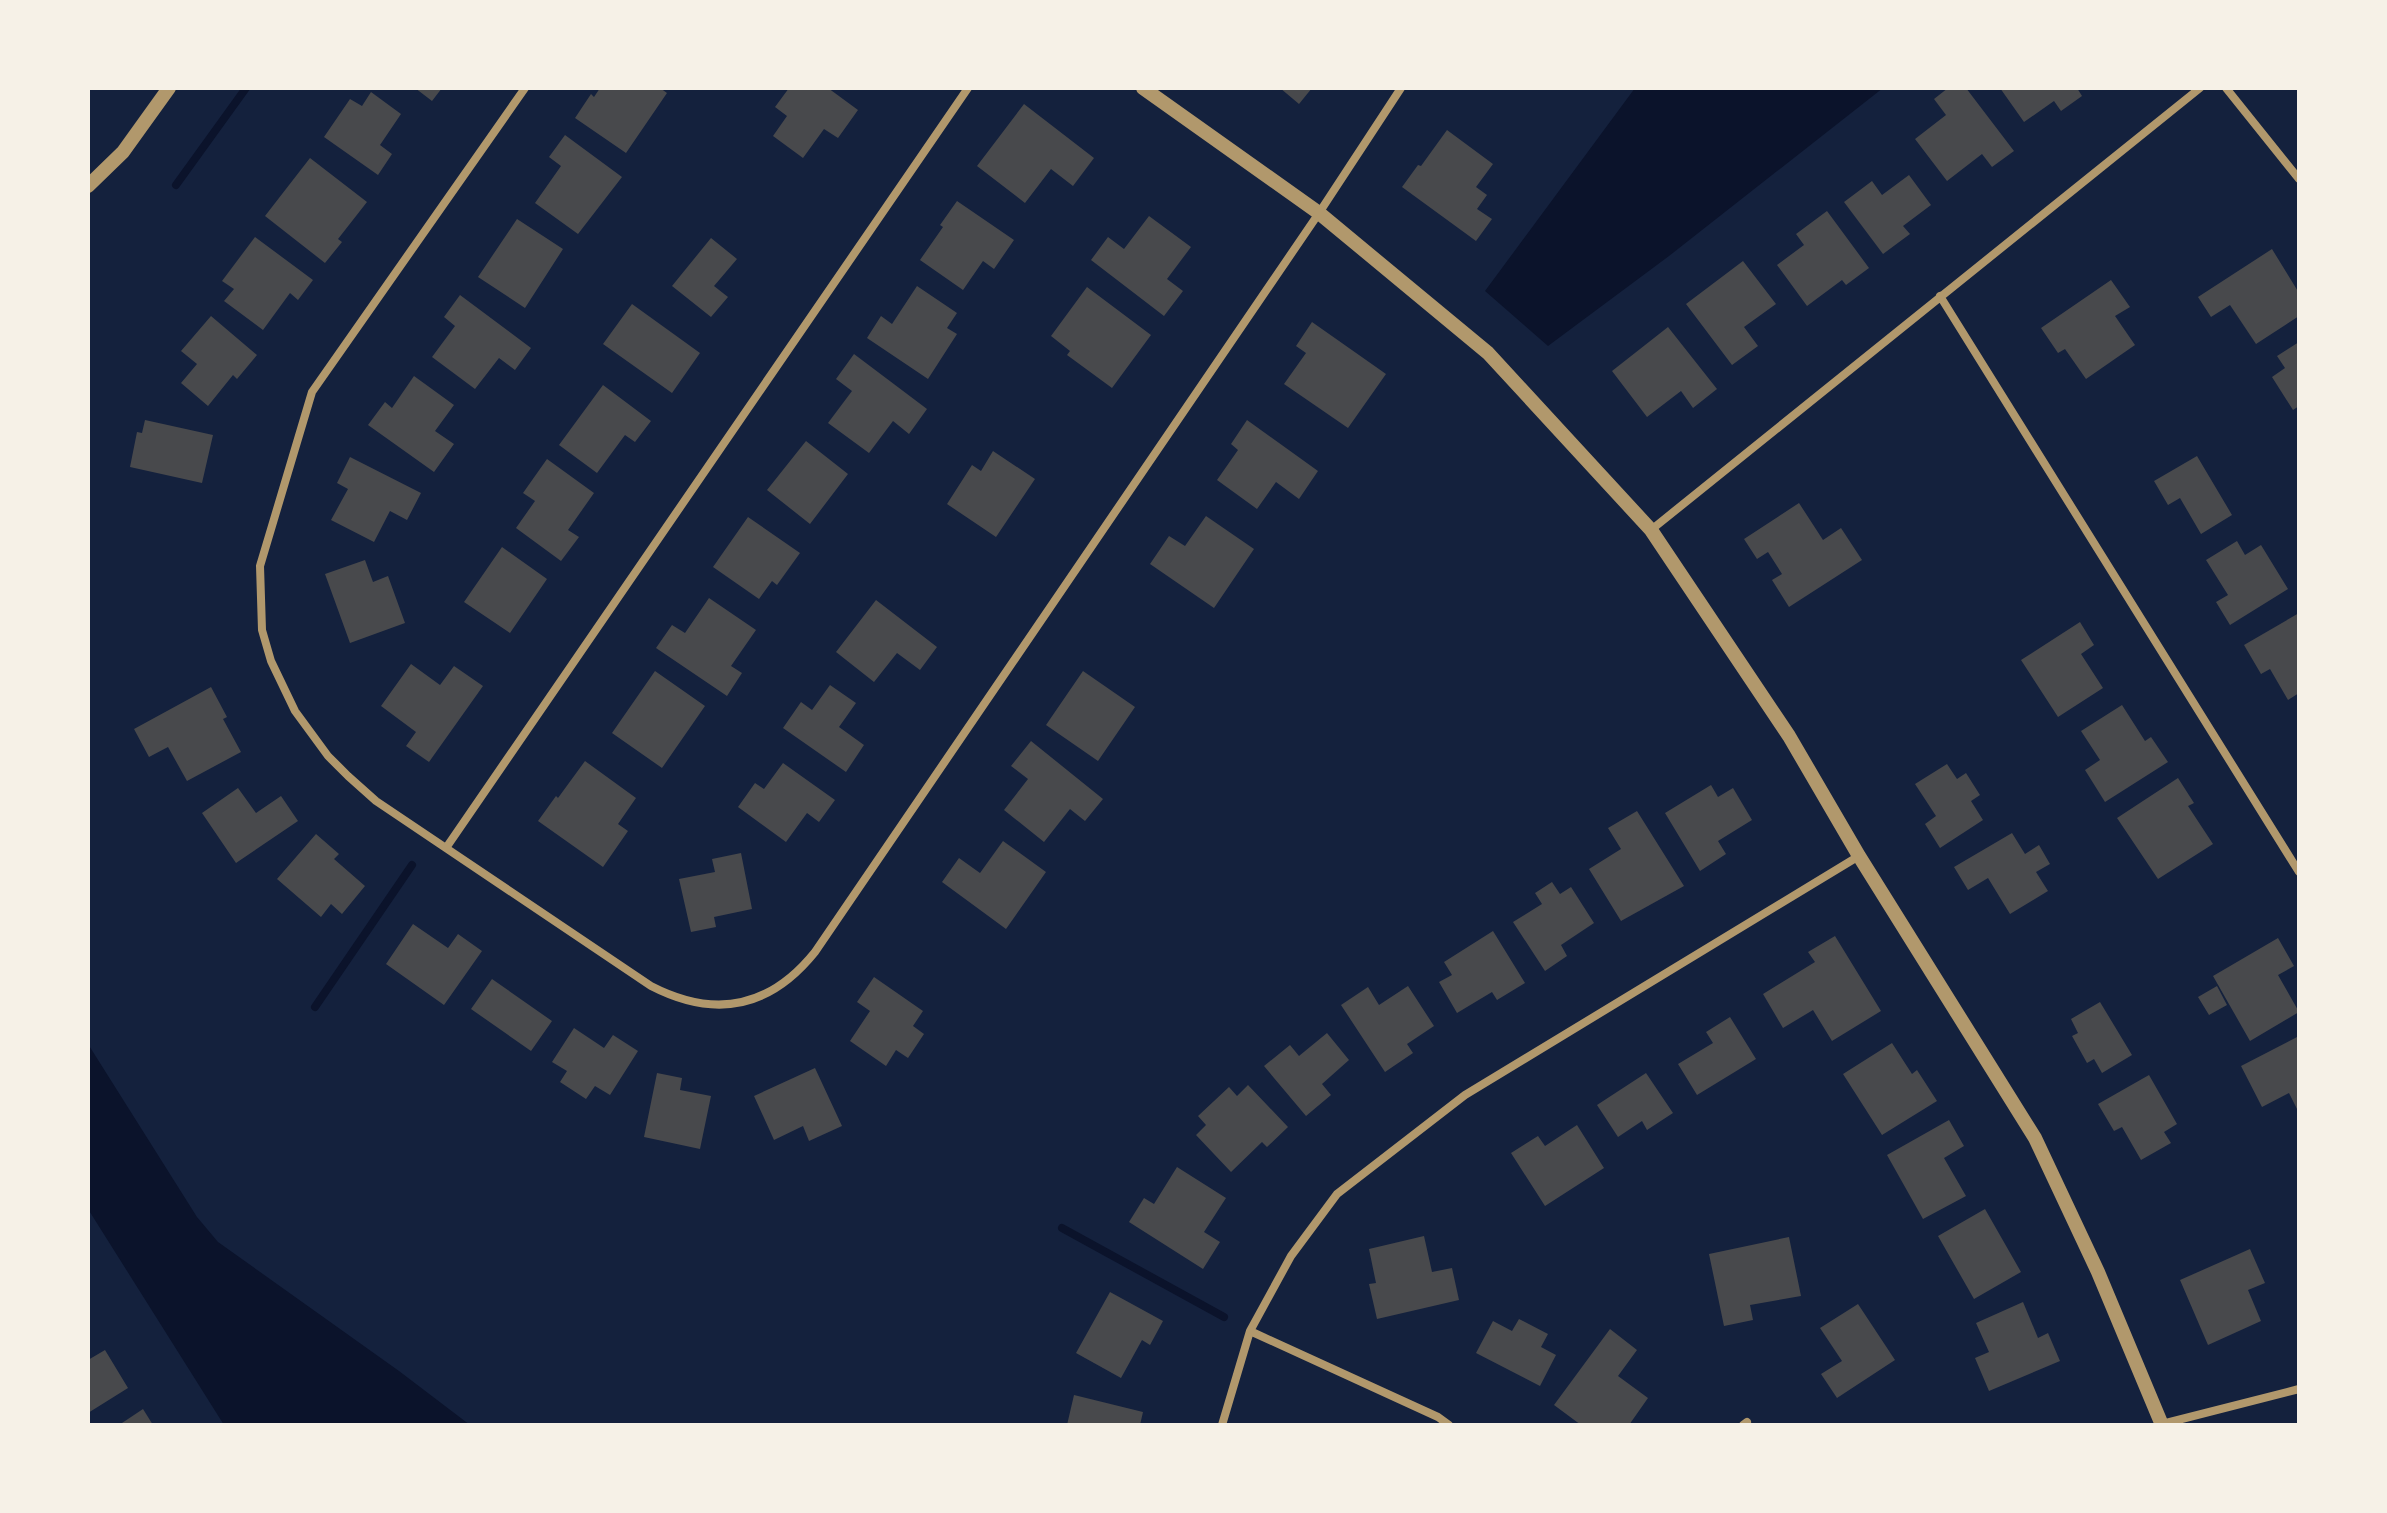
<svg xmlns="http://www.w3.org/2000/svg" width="2387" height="1513" font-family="'Roboto Condensed',sans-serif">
  <rect width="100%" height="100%" fill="#14213d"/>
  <!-- water -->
  <path fill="#0b132b" d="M1635,88H1883L1669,256L1548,346L1485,291Z
    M88,1044L197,1217L218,1242L399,1371L470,1425H224L88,1209Z"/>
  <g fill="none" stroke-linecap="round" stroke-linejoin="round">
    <!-- stream -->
    <path stroke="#0b132b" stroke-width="8" d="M176,185L246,88
      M315,1007L412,865
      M1062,1228L1224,1317"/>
  </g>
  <!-- building -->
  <path fill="#48494c" d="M415,88H442L432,101Z
    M600,88H660L667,93L626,153L575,118L591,94L594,97Z
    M789,88H828L858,110L838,138L824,129L803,158L773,136L787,116L775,107Z
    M1280,88H1312L1299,104Z
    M1948,88H1966L2014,151L1992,167L1982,154L1947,181L1915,139L1946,115L1934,99Z
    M2000,88H2077L2082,96L2061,111L2054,101L2024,122Z
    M371,92L401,114L380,145L392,154L378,175L324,137L350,99L362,106Z
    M1024,104L1094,158L1073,186L1051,169L1025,203L977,166Z
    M1447,130L1493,164L1476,187L1487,195L1477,209L1492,219L1476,241L1402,187L1418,165L1421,166Z
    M565,135L622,177L578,234L535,203L561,166L549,157Z
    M310,158L367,202L338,239L342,242L325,263L265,216Z
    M1909,175L1931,205L1903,226L1910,234L1883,254L1844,202L1872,181L1882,195Z
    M957,201L1014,240L994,269L983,261L963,290L920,260L943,227L940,225Z
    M1827,211L1869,268L1846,285L1842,280L1807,306L1777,265L1804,245L1796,234Z
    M1149,216L1191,247L1167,279L1183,291L1164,316L1091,260L1108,237L1124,249Z
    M517,219L563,249L525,308L478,277Z
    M255,237L313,280L298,300L290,293L263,330L224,301L234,289L222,281Z
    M711,238L737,259L714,286L728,297L711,317L672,286Z
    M2272,249L2299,293V316L2256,344L2230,305L2211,317L2198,297Z
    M1743,261L1776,304L1744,327L1758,346L1732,365L1686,304Z
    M2111,280L2130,307L2115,316L2135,345L2086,379L2065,349L2058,353L2041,328Z
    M917,286L957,313L947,328L957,334L928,379L867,338L881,316L892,324Z
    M1087,287L1151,335L1112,388L1067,355L1070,351L1051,336Z
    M460,295L531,348L515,370L499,358L475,389L432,357L455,326L444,317Z
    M632,304L700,353L672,393L603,344Z
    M211,316L257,355L237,379L233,375L208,406L181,383L197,364L181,351Z
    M1312,322L1386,374L1348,428L1284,384L1306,353L1296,346Z
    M1668,327L1717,389L1693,408L1681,391L1647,417L1612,371Z
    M2299,342V406L2293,410L2272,377L2285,368L2277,356Z
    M854,354L927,409L909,434L893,421L869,453L828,423L852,391L836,379Z
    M414,376L454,405L435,431L454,444L434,472L368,425L385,402L392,408Z
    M603,385L651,421L635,442L625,435L597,473L559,445Z
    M145,420L213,435L202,483L130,467L137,432L142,433Z
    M1247,420L1318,471L1299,499L1276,482L1257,509L1217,480L1238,450L1231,444Z
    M806,441L848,474L810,524L767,490Z
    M993,451L1035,479L996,537L947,504L972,465L981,471Z
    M2197,456L2232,515L2201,534L2180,498L2168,505L2154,481Z
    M350,457L421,493L407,520L390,511L374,542L331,520L348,489L337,483Z
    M547,459L594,493L568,530L579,537L561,561L516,528L535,501L523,493Z
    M1799,503L1823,540L1841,528L1862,560L1789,607L1772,580L1782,574L1768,552L1757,559L1744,539Z
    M1206,516L1254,549L1214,608L1150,564L1169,536L1185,546Z
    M748,517L800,553L777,585L772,581L759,599L713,567Z
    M2237,541L2245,555L2261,545L2288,589L2230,625L2216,602L2228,595L2206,560Z
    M502,547L547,579L510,633L464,602Z
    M365,560L373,582L388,576L405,623L350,643L325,574Z
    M709,598L756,630L731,666L742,673L727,696L656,648L672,625L685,633Z
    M876,600L937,647L920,670L897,653L874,682L836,652Z
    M2299,613V693L2288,700L2270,669L2261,674L2244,645Z
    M2080,622L2094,645L2081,654L2103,688L2058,717L2021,660Z
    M411,664L440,685L454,666L483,686L429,762L406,746L416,732L381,706Z
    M655,671L705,706L662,768L612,733Z
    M1083,671L1135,707L1098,761L1046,725Z
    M830,685L856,703L839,727L864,745L846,772L783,728L801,702L812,710Z
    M211,687L227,717L223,719L241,752L187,781L168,747L149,757L134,729Z
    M2122,705L2145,741L2151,737L2168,762L2105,802L2085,770L2100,760L2081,731Z
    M1031,741L1103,799L1085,821L1070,809L1044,842L1004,810L1028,779L1011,766Z
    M585,761L636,798L618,824L628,831L603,867L538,821L556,796L558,798Z
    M783,763L835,800L819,822L807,813L786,842L738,807L755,783L764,789Z
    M1947,764L1957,779L1966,773L1980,795L1971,801L1983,820L1940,848L1925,824L1936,816L1915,784Z
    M2178,778L2194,803L2188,806L2213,844L2158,879L2117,818Z
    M1711,785L1718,797L1733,788L1752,820L1718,841L1726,854L1700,871L1665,813Z
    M238,788L256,813L281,796L298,821L236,863L202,813Z
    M1637,811L1684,886L1621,921L1589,869L1621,849L1608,828Z
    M2012,833L2025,854L2039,845L2050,864L2036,872L2048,891L2010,914L1988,878L1968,890L1954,867Z
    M316,834L339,854L334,859L365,886L342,914L331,904L321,917L277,879Z
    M1003,841L1046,872L1006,929L942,882L959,858L980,873Z
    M741,853L752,909L714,917L716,927L691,932L679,879L715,872L712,859Z
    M1552,882L1560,894L1571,887L1594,923L1561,945L1567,956L1545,971L1513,922L1542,904L1535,893Z
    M413,924L448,948L458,934L482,951L444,1005L386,964Z
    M1493,931L1525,983L1497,1000L1492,992L1457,1013L1439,982L1452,975L1444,962Z
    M1835,936L1881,1011L1832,1041L1813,1010L1783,1028L1763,994L1815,962L1808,952Z
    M2278,938L2294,966L2278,975L2299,1012L2250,1041L2213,976Z
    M874,977L923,1011L913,1026L924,1034L908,1058L896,1050L886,1066L850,1041L870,1011L857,1002Z
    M492,979L552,1021L531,1051L471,1009Z
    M1408,986L1434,1026L1407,1044L1413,1053L1385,1072L1341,1005L1368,987L1379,1005Z
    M2217,986L2227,1005L2209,1015L2198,997Z
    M2100,1002L2132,1055L2102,1073L2094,1059L2087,1063L2072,1036L2078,1033L2071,1019Z
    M1730,1017L1756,1059L1697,1095L1678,1064L1713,1043L1706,1032Z
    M574,1028L604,1048L613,1035L638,1051L610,1095L595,1086L586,1099L560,1082L567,1071L552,1062Z
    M1327,1033L1349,1060L1322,1084L1331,1095L1306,1116L1264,1066L1290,1045L1299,1056Z
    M2299,1036V1113L2289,1093L2262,1107L2241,1066Z
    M1892,1043L1912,1074L1917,1070L1937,1101L1882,1135L1843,1074Z
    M815,1068L842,1126L809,1141L803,1126L774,1140L754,1096Z
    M657,1073L682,1078L680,1090L711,1096L700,1149L644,1137Z
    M1646,1073L1673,1113L1647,1130L1642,1121L1618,1137L1597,1105Z
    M2149,1075L2177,1124L2164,1132L2171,1143L2141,1160L2122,1127L2114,1131L2098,1104Z
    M1248,1085L1288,1127L1267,1147L1262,1142L1231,1172L1196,1135L1206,1125L1198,1116L1229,1087L1237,1096Z
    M1949,1120L1964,1146L1944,1158L1966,1196L1923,1219L1887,1155Z
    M1577,1125L1604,1168L1545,1206L1511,1153L1538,1136L1545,1146Z
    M1177,1167L1226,1198L1204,1232L1220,1242L1203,1269L1129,1222L1144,1198L1154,1204Z
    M1985,1209L2021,1272L1974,1299L1938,1236Z
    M1424,1236L1432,1272L1452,1268L1459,1300L1377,1319L1369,1284L1376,1283L1369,1249Z
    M1789,1237L1801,1296L1750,1305L1753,1320L1724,1326L1709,1254Z
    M2250,1249L2265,1283L2248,1290L2261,1321L2208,1345L2180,1280Z
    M1110,1292L1163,1321L1150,1345L1142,1340L1121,1378L1076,1353Z
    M2023,1302L2038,1338L2048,1333L2060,1361L1989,1391L1975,1358L1989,1352L1976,1323Z
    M1858,1304L1895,1360L1837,1398L1821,1374L1842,1361L1820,1328Z
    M1519,1319L1548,1334L1541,1347L1556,1355L1540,1386L1476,1353L1493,1321L1512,1331Z
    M1610,1329L1637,1350L1618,1376L1648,1398L1629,1425H1581L1554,1405Z
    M105,1350L128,1388L88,1413V1360Z
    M1074,1395L1143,1412L1140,1425H1067Z
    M143,1409L153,1425H119Z"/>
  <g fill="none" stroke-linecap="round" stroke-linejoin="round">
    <!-- minor -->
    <path stroke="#b1986c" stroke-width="8" d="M525,88L312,392L260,566L262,630L271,661L295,711L328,756L348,776L376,801L651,986C715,1019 770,1008 815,952L1319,213L1401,88
      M2226,88L2299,179
      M1940,296L2299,872
      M1651,530L2200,88
      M446,848L968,88
      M1250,1331L1438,1417L1449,1425
      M2162,1424L2299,1389
      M1222,1425L1250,1331L1291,1256L1337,1194L1465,1095L1859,856
      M1743,1425L1747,1422"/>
    <!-- tertiary -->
    <path stroke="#b1986c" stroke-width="14" d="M1143,88L1319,213L1488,353L1651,530L1789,736L1859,856L2035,1138L2098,1272L2162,1425
      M88,186L123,152L169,88"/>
  </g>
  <!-- border -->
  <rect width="2387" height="1513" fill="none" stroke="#f6f1e7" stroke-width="180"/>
</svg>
